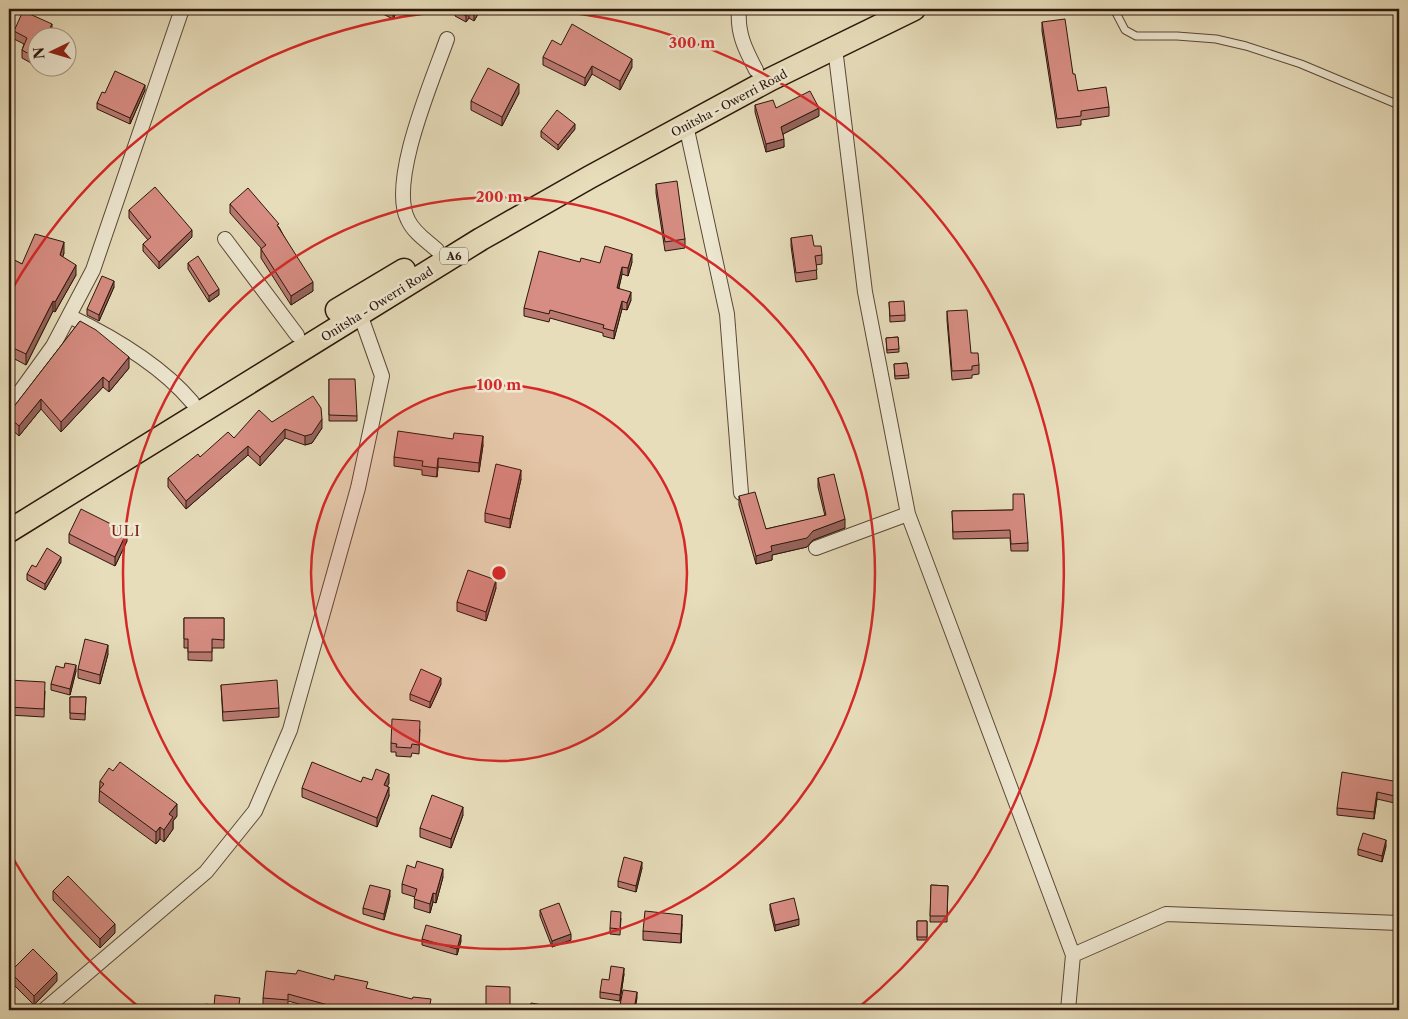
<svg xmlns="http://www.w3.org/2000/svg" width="1408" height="1019" font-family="'Libre Caslon Text',serif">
  <rect width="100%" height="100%" fill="#e7ddbb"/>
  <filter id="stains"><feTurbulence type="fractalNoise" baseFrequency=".004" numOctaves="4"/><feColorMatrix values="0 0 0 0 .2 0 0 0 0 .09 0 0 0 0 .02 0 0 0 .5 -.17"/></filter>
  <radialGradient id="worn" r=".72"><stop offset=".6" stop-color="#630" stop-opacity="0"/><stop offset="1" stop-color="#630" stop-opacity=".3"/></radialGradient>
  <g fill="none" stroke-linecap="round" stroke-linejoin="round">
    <!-- service casing -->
    <g stroke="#5b4837" stroke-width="9">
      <path id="service" d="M1114,9L1125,30L1136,36H1177L1216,39L1246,46L1301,64L1399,105"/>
    </g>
    <!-- minor casing -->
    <g stroke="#5b4837" stroke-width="16">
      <path id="minor" d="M739,9C737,33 745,49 756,70
        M835,48L865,292L908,514L1073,955L1068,1010
        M686,125L727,314L741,493
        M225,239L297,335
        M437,250C427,241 414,233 408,220C388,182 433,79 447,39
        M69,316C113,337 160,364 192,402
        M9,407L53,346L93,270L182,9
        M816,548L908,514
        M1073,955L1166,914L1399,923
        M44,1010L206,872L255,811L290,730L358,488L382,376L360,314"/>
    </g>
    <!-- trunk casing -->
    <g stroke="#2c170b" stroke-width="25">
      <path id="trunk" d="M337,310L404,270
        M9,531L481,239L590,177L771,79L914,9"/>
    </g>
    <!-- service -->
    <use href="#service" stroke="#efe9d3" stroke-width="7"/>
    <!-- minor -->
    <use href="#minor" stroke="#efe9d3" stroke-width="14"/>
    <!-- trunk -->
    <use href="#trunk" stroke="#e7ddbb" stroke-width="22"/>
  </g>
  <!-- wall -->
  <path fill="#b97971" stroke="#2c170b" d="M373,9H398L393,19Z
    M451,9H481L474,21L469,18L466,22L455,16V11Z
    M1042,22L1073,74L1078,91L1109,107V116L1081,120V125L1057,128L1042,31Z
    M14,31L52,32L49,38H38V51L31,63L22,58V50L24,44L14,39Z
    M561,45L632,67L620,90L592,74L585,86L543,65V57Z
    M145,90L130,124L97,109V103L105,93Z
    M519,93L502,126L471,110V101Z
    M755,105L776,108L819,116L783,134L784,147L766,152L755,112Z
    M575,129L558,150L541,137V131Z
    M656,184L685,239V248L665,251L656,193Z
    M230,204L279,227L313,291L291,305L261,258V248L230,213Z
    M129,210L192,237L159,269L143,251V244L148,240L129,218Z
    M791,238L814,246L822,255V264L816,265L817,279L796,282L791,246Z
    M64,253L62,257L76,275L55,312L53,311L26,365L11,357L9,362V258L22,264Z
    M632,262L628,276L622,274L619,288L631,300L627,310L622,309L614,339L603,336V333L550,318L549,322L524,316V308L600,263Z
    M188,263L219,295L209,302L188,269Z
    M114,287L99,321L87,315V309Z
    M889,302L905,315V321L890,322Z
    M947,311L971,353L979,365V374L972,375V378L952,380L947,320Z
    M80,321L129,368L109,392L103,387L61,432L41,409L19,436L9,427V413Z
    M898,337L899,352L887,353L886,338Z
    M907,363L909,378L895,379L894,364Z
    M329,379L357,416V421H329Z
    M272,422L322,428L312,443L305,445L285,438L260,466L248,455L186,509L168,487V478L200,457L234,438Z
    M483,445L479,472L438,467L437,477L422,475V470L394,466V457Z
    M818,478L845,528L813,540L807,547L772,555V560L756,564L739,505V496L766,529L825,516L818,487Z
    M521,479L510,528L485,522V513Z
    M1013,510L1028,543V551H1011L1010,538L953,539L952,511Z
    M69,534L127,541L115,566L69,543Z
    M61,562L45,590L27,580V574L36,567Z
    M496,588L486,621L457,611V602Z
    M184,618H224V648H212V661L188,660V648H184Z
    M108,654L100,684L78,678V669Z
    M76,671L70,695L51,690V684Z
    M9,680L45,691L44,717L9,715Z
    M441,684L430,708L410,700V694Z
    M221,685L279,708V717L223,721Z
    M70,697H86L85,720L70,719Z
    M420,729L419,754L412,753L411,757L396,756V752H391V743Z
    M372,780L389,783L387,786L389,796L377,827L302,797V788L361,782Z
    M100,781L177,816L173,821V829L164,842L160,839L156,844L99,802Z
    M1399,782V804L1377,799L1374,819L1337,815V808Z
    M463,815L451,848L420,837V828Z
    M1386,846L1382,862L1358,855V849Z
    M642,868L636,892L618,887V881Z
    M443,877L436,903L433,902L430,913L414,908L415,897L402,893V884Z
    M931,885L948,886L947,922H930Z
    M53,891L115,933L100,948L53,900Z
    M390,896L384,920L363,914V908Z
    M770,904L799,925L775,931L770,910Z
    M540,910L571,940L552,947L540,916Z
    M621,918L620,935L610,934V928Z
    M917,921H927V940H917Z
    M682,924L681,943L643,940V931Z
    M422,939L461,941L457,955L422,945Z
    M10,972L57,981L34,1005L10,981Z
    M624,974L620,1001L600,998V992L609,980Z
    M334,980L431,1006L430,1010H321L288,1001V1008L263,1005V998Z"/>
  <!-- shaded-wall -->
  <path fill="#96635c" stroke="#2c170b" d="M395,9H398L393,19V13Z
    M478,9H481L474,21V15Z
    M469,12V18L466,22V16Z
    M52,24V32L49,38H45Z
    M37,43V51L31,63V55Z
    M632,59V67L620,90V81Z
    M592,66V74L585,86V78Z
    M519,84V93L502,126V117Z
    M145,85V90L130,124V118Z
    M819,108V116L781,135V127Z
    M575,124V129L558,150V145Z
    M784,139V147L766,152V144Z
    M192,230V237L159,269V262Z
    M64,242V253L60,266V255Z
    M632,254V262L628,276V268Z
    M76,265V275L55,312V302Z
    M622,267V274L617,295V288Z
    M114,281V287L99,321V315Z
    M313,282V291L291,305V296Z
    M219,289V295L209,302V296Z
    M631,292V300L627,310V303Z
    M53,301V311L26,365V354Z
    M622,301V309L614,339V331Z
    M11,347V357L9,362V351Z
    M129,357V368L109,392V382Z
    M103,377V387L61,432V422Z
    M41,399V409L19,436V426Z
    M322,419V428L312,443L305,445V436Z
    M285,429V438L260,466V457Z
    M483,436V445L479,472V463Z
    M248,446V455L186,509V501Z
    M438,458V467L437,477V468Z
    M521,470V479L510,528V519Z
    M845,519V528L813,540L807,547L772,555V560L756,564V556L771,546Z
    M127,532V541L115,566V557Z
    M61,557V562L45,590V584Z
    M496,580V588L486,621V612Z
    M108,645V654L100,684V675Z
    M76,665V671L70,695V689Z
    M441,678V684L430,708V702Z
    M389,774V783L384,794V785Z
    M389,787V796L377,827V818Z
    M1377,792V799L1374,819V812Z
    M177,804V816L173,821V829L164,842V830L169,814Z
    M463,807V815L451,848V839Z
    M160,827V839L156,844V832Z
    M1386,840V846L1382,862V856Z
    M642,862V868L636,892V886Z
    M443,869V877L436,903V894Z
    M390,890V896L384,920V914Z
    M433,893V902L430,913V904Z
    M682,915V924L681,943V934Z
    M799,919V925L775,931V925Z
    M115,924V933L100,948V939Z
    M571,934V940L552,947V941Z
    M461,935V941L457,955V949Z
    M624,968V974L620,1001V995Z
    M57,973V981L34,1005V996Z
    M637,992V998L635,1010H634Z"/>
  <!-- building -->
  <path fill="#d78d83" stroke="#2c170b" d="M384,9H395L393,13Z
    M456,9H478L474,15L469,12L466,16L455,10Z
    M23,11L52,24L45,38H38V43L31,55L22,50L27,38L14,31Z
    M1065,19L1073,74H1075L1078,91L1106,87L1109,107L1081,111V116L1057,119L1042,22Z
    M572,24L632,59L620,81L592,66L585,78L543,57L552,40L561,45Z
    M488,68L519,84L502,117L471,101Z
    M115,71L145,85L130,118L97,103L102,92L105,93Z
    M810,91L819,108L781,127L784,139L766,144L755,105L773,100L776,108Z
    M557,110L575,124L558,145L541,131Z
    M677,181L685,239L665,242L656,184Z
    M155,187L192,230L159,262L143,244L151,237L129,210Z
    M248,188L279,224L277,225L313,282L291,296L261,249L266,245L230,204Z
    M35,234L64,242L60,255L76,265L55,302L53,301L26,354L11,347L9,351V257L22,264Z
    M812,235L814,246H821L822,255L815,256L817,270L796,273L791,238Z
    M605,246L632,254L628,268L622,267L617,288L631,292L627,303L622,301L614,331L603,328L604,325L550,310L549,314L524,308L539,251L580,262L581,258L600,263Z
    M198,256L219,289L209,296L188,263Z
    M102,276L114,281L99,315L87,309Z
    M904,301L905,315L890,316L889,302Z
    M967,310L971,353H978L979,365L972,366V370L952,371L947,311Z
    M80,321L96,330L129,357L109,382L103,377L61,422L41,399L19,426L9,417V413Z
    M898,337L899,349L887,350L886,338Z
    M907,363L909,375L895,376L894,364Z
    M329,379H355L357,416L329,415Z
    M313,396L321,408L322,419L312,434L305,436L285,429L260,457L248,446L186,501L168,478L198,454L200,457L228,432L234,438L259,410L272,422Z
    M398,431L453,439L454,433L483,436L479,463L438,458L437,468L422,466L423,461L394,457Z
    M496,464L521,470L510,519L485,513Z
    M834,474L845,519L813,531L807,538L771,546L772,551L756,556L739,496L755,492L766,529L826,515L818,478Z
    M1013,494H1024L1028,543L1011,544L1010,530L953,532L952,511L1013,510Z
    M81,509L127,532L115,557L69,534Z
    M47,548L61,557L45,584L27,574L32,565L36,567Z
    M468,570L496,580L486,612L457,602Z
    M184,618H224V640L212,639V652H188V639H184Z
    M85,639L108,645L100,675L78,669Z
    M65,663L76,665L70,689L51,684L56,666L64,668Z
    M421,669L441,678L430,702L410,694Z
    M9,680L45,682L44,709L9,707Z
    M277,680L279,708L223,712L221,685Z
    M70,697H86L85,714L70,713Z
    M392,719L420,721L419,745L412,744L411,748L396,747L397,744L391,743Z
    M120,762L177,804L169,814L173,817L164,830L160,827L156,832L99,790L104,784L100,781L109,768L113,771Z
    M312,762L361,782L363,777L372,780L376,769L389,774L384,785L389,787L377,818L302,788Z
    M1342,772L1399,782V797L1377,792L1374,812L1337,808Z
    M432,795L463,807L451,839L420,828Z
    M1363,833L1386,840L1382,856L1358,849Z
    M624,857L642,862L636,886L618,881Z
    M417,861L443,869L436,894L433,893L430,904L414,899L417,889L402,884L407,865L415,868Z
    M68,876L115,924L100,939L53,891Z
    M370,885L390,890L384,914L363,908Z
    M931,885L948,886L947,916H930Z
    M794,898L799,919L775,925L770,904Z
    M559,903L571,934L552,941L540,910Z
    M611,911L621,912L620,929L610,928Z
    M645,911L682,915L681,934L643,931Z
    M917,921H927V937H917Z
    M426,925L461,935L457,949L422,939Z
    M33,949L57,973L34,996L10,972Z
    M611,966L624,968L620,995L600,992L602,979L609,980Z
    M298,970L334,980L335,975L368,982L366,988L412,999L413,997L431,999L429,1010H327L328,1005L288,994V1000L263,998L266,971L296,974Z
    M486,986L510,987V1010H486Z
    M623,990L637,992L634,1010H619Z
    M215,995L240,998L238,1010H205L206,1004L214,1006Z
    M531,1003L554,1007V1010H529Z"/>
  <!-- distance rings -->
  <circle cx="499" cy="573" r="188" fill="#d62828" fill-opacity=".12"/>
  <g fill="none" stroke="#d62828" stroke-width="2.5">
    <circle cx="499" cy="573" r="188"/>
    <circle cx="499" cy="573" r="376"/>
    <path d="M140 1008A564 564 0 0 1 11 855M11 291A564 564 0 1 1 858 1008"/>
  </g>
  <g text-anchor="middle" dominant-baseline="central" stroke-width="5" stroke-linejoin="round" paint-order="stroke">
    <!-- shield labels -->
    <rect fill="#efe9d3" stroke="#665647" stroke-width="1" x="440" y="247.5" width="28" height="17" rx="4"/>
    <g font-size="11" font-weight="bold" fill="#2c170b">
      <text x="454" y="256">A6</text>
    </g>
    <!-- street labels -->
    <g font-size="12" fill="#2c170b" stroke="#efe9d3">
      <text transform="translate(729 103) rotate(-28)">Onitsha - Owerri Road</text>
      <text transform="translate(377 304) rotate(-32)">Onitsha - Owerri Road</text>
    </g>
    <!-- quarter labels -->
    <g font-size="15" letter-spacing="1" fill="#7a1f14" stroke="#efe9d3">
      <text x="126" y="530">ULI</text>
    </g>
  </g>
  <circle cx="499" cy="573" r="8" fill="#d62828" stroke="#efe9d3" stroke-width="2.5"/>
  <g font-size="15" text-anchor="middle" font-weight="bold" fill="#d62828" stroke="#efe9d3" stroke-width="5" stroke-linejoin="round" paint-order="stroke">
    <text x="692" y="48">300 m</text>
    <text x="499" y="202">200 m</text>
    <text x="499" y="390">100 m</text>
  </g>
  <!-- margin -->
  <rect width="1408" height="1019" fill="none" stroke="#e7ddbb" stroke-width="30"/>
  <rect x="10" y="10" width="1388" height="999" fill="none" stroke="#2c170b" stroke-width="2.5"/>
  <rect x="15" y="15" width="1378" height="989" fill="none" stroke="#2c170b"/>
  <!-- north arrow -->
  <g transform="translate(52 52) rotate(265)"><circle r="24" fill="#efe9d3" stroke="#a19583"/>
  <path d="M0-4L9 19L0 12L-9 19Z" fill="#8f2418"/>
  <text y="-8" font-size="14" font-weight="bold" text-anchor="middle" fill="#2c170b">N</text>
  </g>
  <rect width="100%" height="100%" filter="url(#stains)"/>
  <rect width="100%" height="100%" fill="url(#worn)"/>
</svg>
